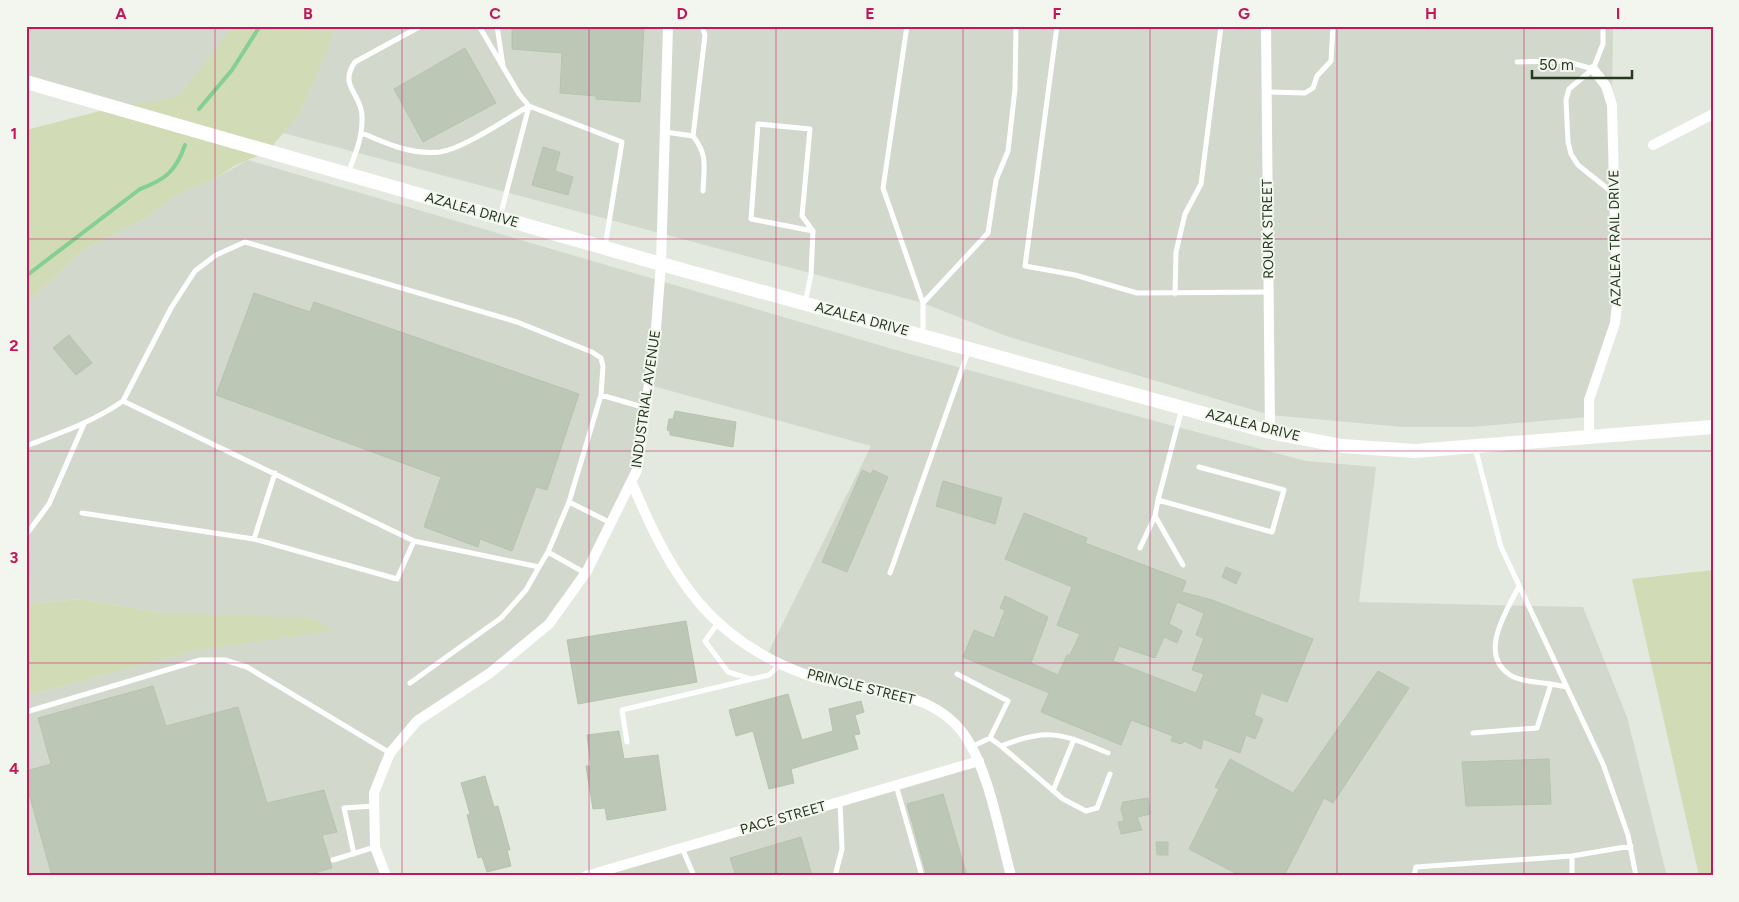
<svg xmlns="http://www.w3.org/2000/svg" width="1739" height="902" font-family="Figtree,sans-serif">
  <rect width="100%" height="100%" fill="#e3e9de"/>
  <!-- built -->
  <path fill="#d2d9cc" d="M26,26H233L170,123L26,82Z
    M334,26H1613L1612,105L1617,304L1588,417L1472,427H1403L1270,415L1006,336L923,303L283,133L299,115L325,55Z
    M248,160L903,352L1166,424L1306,461L1376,467L1359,602L1583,607L1627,717L1667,876H586L979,761L962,732L921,702L811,676L766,657L871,446L649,385L637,470L586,573L549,624L417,721L390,753L374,793L375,847L386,876H26V696L197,650L331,630L163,613L81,599L26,604V304L84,249L143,220L178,194L214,179Z"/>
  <!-- green -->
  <path fill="#d1dbb6" d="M233,26H335L327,51L299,115L267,152L236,165L214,179L178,194L143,220L84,249L26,304V130L116,107L178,97Z
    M1713,570V876H1699L1632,579Z
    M81,599L163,613L314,618L331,631L197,650L26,696V604Z"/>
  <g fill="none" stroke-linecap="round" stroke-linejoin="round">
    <!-- stream -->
    <path stroke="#85cf91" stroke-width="4" d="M199,109L232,70L260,26
      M26,276L140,189C165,180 176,171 185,145"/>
  </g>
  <!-- building -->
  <path fill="#bdc7b6" stroke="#b8c2b0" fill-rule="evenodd" d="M512,26H644L640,102L596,99V96L560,93L562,53L512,49Z
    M465,48L496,103L423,142L394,89Z
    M543,147L560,152L555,171L573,177L568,195L532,185Z
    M254,293L310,312L314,302L579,394L547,490L536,487L512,551L480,539L478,547L424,527L441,477L216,395Z
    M69,335L92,363L76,375L53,348Z
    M675,411L736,422L733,447L670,435V431L667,430L669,419H673Z
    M862,470L871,474L873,470L888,477L847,572L822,562Z
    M943,481L1002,498L995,524L936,506Z
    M1024,513L1087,538L1085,543L1186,581L1182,592L1212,600L1313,639L1287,702L1261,693L1254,715L1263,719L1255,739L1246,735L1240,753L1203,739L1201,749L1184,741L1182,744L1171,741L1173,736L1131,720L1121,745L1041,712L1049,693L963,657L974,630L994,638L1005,610L1000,608L1005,596L1048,617L1031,663L1058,675L1067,655H1070L1080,634L1057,625L1072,587L1005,559ZM1177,602L1204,613L1196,635L1204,638L1192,670L1204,674L1196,693L1113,661L1119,646L1155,658L1164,637L1177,643L1182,631L1169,624Z
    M1226,567L1241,573L1236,584L1222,577Z
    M686,621L697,682L578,704L567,640Z
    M1378,671L1409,688L1333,803L1324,798L1284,876H1241L1189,849L1219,789L1215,787L1230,759L1293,793Z
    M153,686L166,726L238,707L267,803L324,790L337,832L322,835L332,868L304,876H52L26,783V771L51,764L38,718Z
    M788,694L802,740L833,731L829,709L861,701L864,712L855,715L860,734L854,735L858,749L791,769L794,783L769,789L753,731L736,736L729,710Z
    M619,731L624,759L658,755L666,810L607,820L605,808L593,809L586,766H591L587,735Z
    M1549,759L1551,804L1466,806L1462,762Z
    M485,776L494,807L498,806L510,850H507L511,866L487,872L482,857L478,858L467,815L470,814L461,783Z
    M943,794L967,876H927L907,804Z
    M1148,798L1150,814L1137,817L1142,830L1121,834L1118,822L1124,821L1121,809L1123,802Z
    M801,837L812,876H736L730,858Z
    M1156,842H1168V855H1157Z"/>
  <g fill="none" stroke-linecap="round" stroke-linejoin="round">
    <!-- service -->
    <path stroke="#fff" stroke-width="5" d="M497,26L503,66
      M907,26L883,188L923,303V336
      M1057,26L1025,266L1075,275L1137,293L1269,292
      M1603,26V44L1593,69L1569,89L1566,100L1568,142L1571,154L1578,165L1613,193
      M1517,62L1565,61L1593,69
      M1267,92L1305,93L1313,88L1317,76L1331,61L1333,26
      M665,132L693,136C708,155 704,167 703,191
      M362,133C387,144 412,155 440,152C463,149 508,118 529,106L519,94L479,26
      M693,136L705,35L702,26
      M348,173C355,155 363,137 362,116C362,94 338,86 355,62L421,26
      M500,217L529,106L622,142L605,247
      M1175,294L1176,252L1185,214L1201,184L1221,26
      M805,303L811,275L813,231L802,216L810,129L758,124L751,219L813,231
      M923,303L988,233L996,180L1008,151L1015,89L1016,26
      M601,395L646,408
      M1182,408L1158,500L1272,532L1284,490L1199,467
      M26,446C60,433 93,422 123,401
      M1475,447L1501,547L1603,764L1628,835L1636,876
      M569,502L611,523
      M82,513L254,539L275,473
      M1155,516L1183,565
      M26,535L49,504L84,424
      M254,539L397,579L414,541
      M1140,548L1155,516L1158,500
      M548,552L539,567L414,541L123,401L171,308L195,271L216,255L245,242L517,322L592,352L601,358L603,366L601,395L569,502L548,552L585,573
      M890,573L969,349
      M1518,588C1506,612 1478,654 1510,675C1521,682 1539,682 1551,684
      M718,623L705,641L728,672L751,679
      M957,674L1008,701L990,738
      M410,683L501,618L526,590L539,567
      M26,712L200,660H225L247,667L390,753
      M1473,733L1537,728L1551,684L1567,687
      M627,742L622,710L769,675L781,664
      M1001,746L1063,799L1086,811L1097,808L1110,774
      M971,747L990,738L1001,746C1049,727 1063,734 1108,753
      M896,785L922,876
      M1053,791L1074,739
      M682,848L694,876
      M354,854L344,808L374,806
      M333,860L375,847
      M835,876L842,849L840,802
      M1414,876L1416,867L1572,856
      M1572,876V856L1631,846"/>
    <!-- minor -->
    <path stroke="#fff" stroke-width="10" d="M1266,26L1270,432
      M1653,145L1713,114
      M1589,438V400L1615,323L1617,304L1612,105L1606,86L1593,69
      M632,483C671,576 709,641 810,676C859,693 927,685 963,733C989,769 999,832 1011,876
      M386,876L375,847L374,793L390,753L417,721L490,673L549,624L587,571L637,470L655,341L661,264L668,26
      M586,876L979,761"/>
    <!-- tertiary -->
    <path stroke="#fff" stroke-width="14" d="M26,82L661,264L1270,432L1342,446L1415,451L1713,427"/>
  </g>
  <!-- grid -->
  <path fill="none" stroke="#c2185b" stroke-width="1" stroke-opacity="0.55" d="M215,26V876M402,26V876M589,26V876M776,26V876M963,26V876M1150,26V876M1337,26V876M1524,26V876M26,239H1713M26,451H1713M26,663H1713"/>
  <g text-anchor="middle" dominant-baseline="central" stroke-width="4" stroke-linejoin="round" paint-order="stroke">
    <!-- street labels -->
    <g font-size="14" fill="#26381f" stroke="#f2f6ee">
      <text transform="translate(472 210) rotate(16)">AZALEA DRIVE</text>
      <text transform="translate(1268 229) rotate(-91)">ROURK STREET</text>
      <text transform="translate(1615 238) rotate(-91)">AZALEA TRAIL DRIVE</text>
      <text transform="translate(862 319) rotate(15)">AZALEA DRIVE</text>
      <text transform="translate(646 399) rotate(-82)">INDUSTRIAL AVENUE</text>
      <text transform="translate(1253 425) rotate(14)">AZALEA DRIVE</text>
      <text transform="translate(861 687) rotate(14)">PRINGLE STREET</text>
      <text transform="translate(783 818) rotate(-16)">PACE STREET</text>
    </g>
  </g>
  <!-- border -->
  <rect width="1739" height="902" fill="none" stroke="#f2f6ee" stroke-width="55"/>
  <!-- scale -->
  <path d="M1532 70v8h100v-8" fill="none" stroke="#26381f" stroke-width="2.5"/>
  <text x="1539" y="70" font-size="15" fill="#26381f" stroke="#f2f6ee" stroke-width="4" paint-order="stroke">50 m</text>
  <rect x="28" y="28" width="1684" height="846" fill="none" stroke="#c2185b" stroke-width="2"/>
  <g font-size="16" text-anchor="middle" font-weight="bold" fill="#c2185b">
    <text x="121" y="19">A</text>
    <text x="308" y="19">B</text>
    <text x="495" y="19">C</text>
    <text x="682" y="19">D</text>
    <text x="870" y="19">E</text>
    <text x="1057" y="19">F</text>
    <text x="1244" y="19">G</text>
    <text x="1431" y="19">H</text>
    <text x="1618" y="19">I</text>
    <text x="14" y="139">1</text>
    <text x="14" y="351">2</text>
    <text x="14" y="563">3</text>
    <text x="14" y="774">4</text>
  </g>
</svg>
